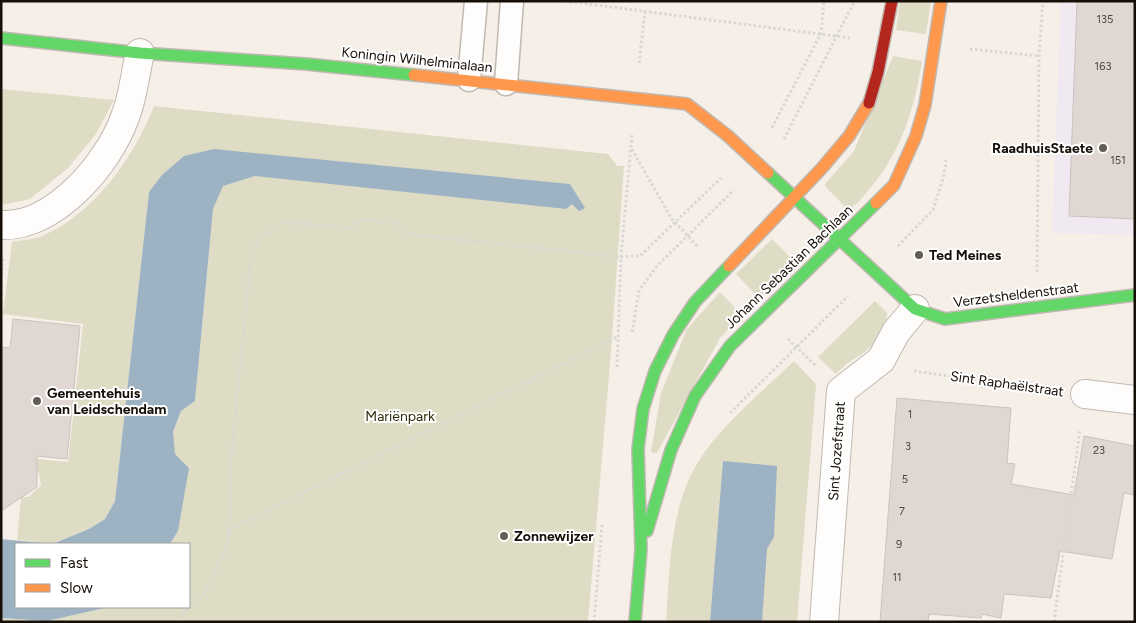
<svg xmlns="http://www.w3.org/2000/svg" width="1136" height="623" font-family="Figtree,sans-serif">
  <rect width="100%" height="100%" fill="#f6efe8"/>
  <!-- commercial -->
  <path fill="#f0e9f2" d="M1061,1H1135V235L1052,233Z"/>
  <!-- green -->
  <path fill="#dedcc5" d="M900,1H931L926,34L896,30Z
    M893,56L922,61C914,111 901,153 867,192C862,198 854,208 847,209L825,186V184L854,151Z
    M1,89L114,100L96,134L68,168L30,199L1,205Z
    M154,106L608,154L617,166H624L611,351L588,622H1V618L47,621L109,607H189V544H170L178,531L173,432L181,411L195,401L213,209L222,186L255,176L149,192L115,501L105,519L89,529L51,544L17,540L21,497H29L41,485L39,474L25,458L68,462L83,324L3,314L12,242C21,240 33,240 42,236C94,214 134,157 154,106Z
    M772,239L796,263L760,299L736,274Z
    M720,292L742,315L720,338L657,453L651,452L661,393L687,329Z
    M875,301L887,313L886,331L865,352L846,364L836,374L818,357Z
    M794,361L816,384L797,622H666C670,568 669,507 700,459C721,426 765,389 794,361Z"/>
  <!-- water -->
  <path fill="#9db3c4" d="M214,149L570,184L585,208L579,211L572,204L566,209L255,176L223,186L213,209L195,401L181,411L173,432L175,454L189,468L178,531L170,544H16V607H109L47,621L1,618V539L52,544L89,529L105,519L115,501L149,192L162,175L184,156Z
    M723,461L777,466L774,537L767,549L762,622H710Z"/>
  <!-- building -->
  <path fill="#e0d7d2" stroke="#ccc2be" d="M1077,1H1135V219L1069,216Z
    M13,319L80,326L67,459L37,456V487L1,511V347L10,348Z
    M897,398L1011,408L1007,463L1015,464L1011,484L1074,495L1084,436L1135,446V495L1124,493L1112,559L1060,551L1051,598L1004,594L1001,618L982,614L981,618L929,614L928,622H880Z"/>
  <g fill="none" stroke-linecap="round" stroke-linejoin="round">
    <!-- lane casing -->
    <g stroke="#c0b9b2" stroke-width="25">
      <path id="lane" d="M469,80L476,1
        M506,84L512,1"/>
    </g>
    <!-- street casing -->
    <g stroke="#c0b9b2" stroke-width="30">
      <path id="street" d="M1,225C54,228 109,163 125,117C133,98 135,74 140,53
        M1085,394L1135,400
        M824,622L841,391L881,360L896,332L915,309"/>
    </g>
    <!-- fast casing -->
    <g stroke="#c0b9b2" stroke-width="14">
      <path id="fast" d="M1,38L140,53L306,64L414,75
        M768,173L915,309L945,319L1135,295
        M647,531L671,450L695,396L730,346L876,203
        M635,622L641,549L638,449L643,409L655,371L673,335L695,302L729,266"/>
    </g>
    <!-- slow casing -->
    <g stroke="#c0b9b2" stroke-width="14">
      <path id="slow" d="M414,75L687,104L728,136L768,173
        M876,203L894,185L916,136L925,105L941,1
        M729,266L822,168L849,136L869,103"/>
    </g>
    <!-- jam casing -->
    <g stroke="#c0b9b2" stroke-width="14">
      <path id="jam" d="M869,103L878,72L892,1"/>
    </g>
    <!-- path -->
    <path stroke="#d9d7d4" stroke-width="3" stroke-dasharray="2.5 2.5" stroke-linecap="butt" d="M565,1L850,38
      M970,49L1039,56
      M639,63L645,11
      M772,128L821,33L824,1
      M784,139L854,2
      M632,149L671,218L698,247
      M898,246L933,210L944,175L946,160
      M1037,272L1039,56L1043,1
      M1,276L3,259
      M632,332L639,291L656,267L734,190
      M788,339L816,366
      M617,367L621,257L632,134
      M914,371L1049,390
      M730,413L848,296
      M229,530L619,336
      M174,622L205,592L226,550L229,530L230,468L251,255L261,238L282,222L348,228L362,220L395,222L407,234L621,257L640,256L721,178
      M594,622L602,525
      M1054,622L1080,429"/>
    <!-- lane -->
    <use href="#lane" stroke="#fefdfc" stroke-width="22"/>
    <!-- street -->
    <use href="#street" stroke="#fefdfc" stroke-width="28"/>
    <!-- fast -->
    <use href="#fast" stroke="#63d668" stroke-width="11"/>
    <!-- slow -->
    <use href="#slow" stroke="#ff974d" stroke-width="11"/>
    <!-- jam -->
    <use href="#jam" stroke="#b3261e" stroke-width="11"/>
  </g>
  <!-- markers -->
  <g fill="#645d56" stroke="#fff" stroke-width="2">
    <circle cx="1103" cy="148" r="5"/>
    <circle cx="919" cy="255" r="5"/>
    <circle cx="37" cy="401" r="5"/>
    <circle cx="504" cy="536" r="5"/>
  </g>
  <g text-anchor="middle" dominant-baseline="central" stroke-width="4" stroke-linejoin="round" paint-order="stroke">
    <!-- number labels -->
    <g font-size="11" fill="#4c443d">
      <text x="1105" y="19">135</text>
      <text x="1103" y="66">163</text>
      <text x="1118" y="160">151</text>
      <text x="910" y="414">1</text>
      <text x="908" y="446">3</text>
      <text x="1099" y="450">23</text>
      <text x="905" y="479">5</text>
      <text x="902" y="511">7</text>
      <text x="899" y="544">9</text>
      <text x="897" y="577">11</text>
    </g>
    <!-- street labels -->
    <g font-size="14" fill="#160f07" stroke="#fff">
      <text transform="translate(417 60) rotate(6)">Koningin Wilhelminalaan</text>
      <text transform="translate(789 267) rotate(-44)">Johann Sebastian Bachlaan</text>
      <text transform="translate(1016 295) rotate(-7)">Verzetsheldenstraat</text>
      <text transform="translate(1007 384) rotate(8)">Sint Raphaëlstraat</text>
      <text transform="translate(837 451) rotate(-86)">Sint Jozefstraat</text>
    </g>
    <!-- poi labels -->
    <g font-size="14" font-weight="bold" fill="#160f07" stroke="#fff" text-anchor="start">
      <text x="1093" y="148" text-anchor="end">RaadhuisStaete</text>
      <text x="929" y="255">Ted Meines</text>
      <text x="47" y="393">Gemeentehuis<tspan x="47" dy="16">van Leidschendam</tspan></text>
      <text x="514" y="536">Zonnewijzer</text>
    </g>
    <!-- park labels -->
    <g font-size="14" fill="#2c2c0a" stroke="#fff">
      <text x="400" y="416">Mariënpark</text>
    </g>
  </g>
  <!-- border -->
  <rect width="1136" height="623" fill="none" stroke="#160f07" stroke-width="5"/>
  <!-- legend -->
  <rect x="15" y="543" width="175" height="65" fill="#ffffff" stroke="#a29f9c"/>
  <rect x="25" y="559" width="25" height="8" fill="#63d668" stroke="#a29f9c"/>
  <text x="60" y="568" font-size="15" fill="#160f07">Fast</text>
  <rect x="25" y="584" width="25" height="8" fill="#ff974d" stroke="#a29f9c"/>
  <text x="60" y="593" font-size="15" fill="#160f07">Slow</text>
</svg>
